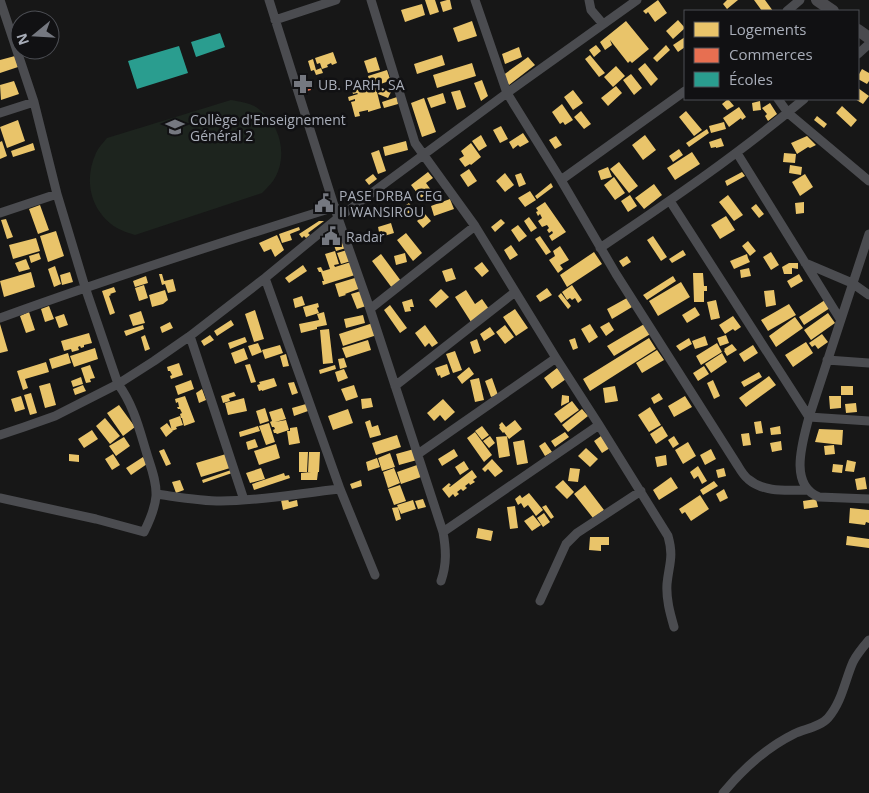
<svg xmlns="http://www.w3.org/2000/svg" width="869" height="793" font-family="'Open Sans',sans-serif">
  <rect width="100%" height="100%" fill="#171717"/>
  <!-- green -->
  <path fill="#1d241e" d="M231,100C241,102 252,103 260,110C282,126 288,159 273,181C270,185 266,189 262,193L135,235C129,233 122,231 117,228C91,212 83,181 96,153C98,148 103,143 107,138Z"/>
  <!-- homes -->
  <path fill="#e9c46a" d="M425,0H435L439,12L430,15Z
    M447,0H450L452,9L443,12L440,2Z
    M658,0L667,13L655,22L648,12L646,14L643,11Z
    M727,0H738L727,9L723,4Z
    M754,0H765L773,11H762Z
    M422,4L425,15L405,22L401,10Z
    M678,20L685,28L673,39L666,31Z
    M472,21L477,36L458,42L453,28Z
    M626,21L649,49L632,63L630,61L628,63L610,40L612,45L605,50L600,42Z
    M685,37V47L678,52L673,45Z
    M596,45L601,51L594,57L589,50Z
    M666,45L670,50L657,62L653,58Z
    M519,47L522,57L505,64L502,54Z
    M333,52L337,63L332,65L331,63L327,65L328,67L322,69L320,63L317,64L315,58Z
    M442,55L445,65L417,74L414,64Z
    M590,55L605,73L599,77L585,59Z
    M15,56L18,67L0,73V60Z
    M376,57L380,70L368,73L364,61Z
    M528,57L535,65L509,85L502,76Z
    M313,59L316,70L321,68L323,73L316,75L314,70L311,71L308,61Z
    M472,63L476,76L437,88L433,75Z
    M645,63L658,79L651,86L638,69Z
    M616,66L625,76L613,87L604,77Z
    M862,69L869,73V81L867,84L858,79V76Z
    M387,70L390,79L389,80V81L375,86V84L364,87L365,91L376,88L381,108L368,112V110L359,112L360,116L355,117L351,102L355,101V99L349,101L348,97L358,94L357,93L353,94L352,90L355,85L369,80L368,76Z
    M631,74L642,88L634,95L623,80Z
    M482,80L488,96L481,101L474,83Z
    M14,81L19,94L1,100L0,85Z
    M616,86L622,93L608,106L601,98Z
    M381,88L391,92L388,98L378,94Z
    M858,88L869,96L863,104L855,99H858Z
    M460,90L466,107L457,110L451,92Z
    M573,90L583,103L573,110L564,97Z
    M443,93L446,103L431,108L427,98Z
    M397,97L398,104L384,108L382,102Z
    M424,98L436,132L422,137L411,103Z
    M728,99L734,106L727,110L722,104Z
    M760,101L761,110L753,111L752,103Z
    M770,103L777,114L768,121L765,116L767,114L762,108Z
    M562,104L573,120L565,125L563,122L560,124L552,112Z
    M842,106L857,120L851,127L836,113Z
    M739,107L746,117L742,120L741,118L729,127L723,118Z
    M581,111L591,124L584,129L574,117Z
    M686,111L702,130L694,136L679,117Z
    M817,116L827,124L824,128L814,120Z
    M18,120L25,141L7,148L0,127Z
    M724,122L726,129L711,133L709,126Z
    M501,126L508,139L500,143L493,130Z
    M707,129L709,133L689,147L686,143Z
    M523,133L529,142L520,147L518,145L513,149L509,142Z
    M481,135L487,146L479,151L472,141Z
    M645,135L656,150L643,160L632,145Z
    M556,136L562,145L555,149L549,140Z
    M807,136L816,145L810,148L808,147L797,154L791,143Z
    M721,138L724,146L716,148V147L711,148L709,142Z
    M2,141L7,156L0,159V142Z
    M406,141L408,150L385,156L383,147Z
    M33,143L35,150L13,157L11,151Z
    M471,143L481,157L471,165L470,164L465,167L459,159L464,156L461,151Z
    M679,149L683,155L673,162L669,156Z
    M379,150L386,171L378,174L371,153Z
    M692,152L700,164L675,180L667,168Z
    M784,153L796,154L795,163L783,162Z
    M619,162L638,186L629,193L610,169Z
    M790,165L802,167L801,175L789,173Z
    M608,167L612,177L601,180L598,171Z
    M469,169L477,181L468,187L460,175Z
    M428,172L433,178L426,183L431,190L421,198L411,185Z
    M742,172L745,176L727,186L725,181Z
    M505,173L514,185L505,192L496,181Z
    M521,173L526,184L519,187L515,175Z
    M373,174L377,179L369,185L365,180Z
    M805,174L813,187L800,196L792,182Z
    M614,177L625,193L615,200L604,185Z
    M551,183L553,187L537,199L535,196Z
    M654,184L662,195L644,209L635,198Z
    M530,191L536,200L525,207L518,198Z
    M630,195L637,206L628,212L621,201Z
    M728,195L743,215L734,221L719,202Z
    M450,199L454,209L434,216L431,206Z
    M545,202L566,232L552,241L549,236L553,233L552,231L549,233L547,230L549,228L547,225L542,227L538,221L542,218L540,214L538,216L536,212L538,211L536,208Z
    M804,202V213L796,214L795,203Z
    M409,203L414,210L404,216L399,210Z
    M756,204L764,214L759,218L751,208Z
    M40,205L49,230L38,234L29,209Z
    M425,214L431,221L423,228L417,221Z
    M726,216L735,230L720,239L711,225Z
    M529,217L537,228L531,232L524,221Z
    M6,219L13,237L7,239L1,220Z
    M501,219L505,223L495,232L491,227Z
    M319,221H324L308,233L310,235L306,238L304,236L302,238L299,234Z
    M391,223L394,233L384,236L382,231L379,232L378,227Z
    M518,225L527,236L519,242L511,230Z
    M299,227L300,230L290,234L292,240L282,243L279,234Z
    M56,231L64,256L48,262L40,236Z
    M406,233L422,253L413,261L397,240Z
    M277,235L284,250L275,257L271,249L264,252L259,243Z
    M540,236L551,252L546,255L535,239Z
    M653,236L667,257L661,261L647,240Z
    M36,238L40,251L13,259L9,245Z
    M344,239L346,248L336,251L333,242Z
    M748,241L756,251L750,256L742,246Z
    M511,245L518,255L510,260L504,250Z
    M560,246L569,260L560,265L563,269L558,273L549,260L555,256L553,251Z
    M347,250L351,261L341,264L337,253Z
    M683,250L686,255L672,263L669,259Z
    M335,251L339,264L334,265L335,267L351,262L355,275L323,285L322,281H324L321,272H319L317,268L321,267L323,271L330,269L325,254Z
    M594,252L602,264L567,287L560,275Z
    M771,252L779,265L771,270L763,257Z
    M39,253L41,259L31,263L29,256Z
    M405,253L407,262L396,265L394,256Z
    M381,254L401,281L392,288L372,261Z
    M747,254L748,258H747H748L750,262L734,269L730,261Z
    M627,256L631,262L623,267L619,261Z
    M26,259L30,269L19,272L15,263Z
    M482,262L489,271L482,277L474,268Z
    M789,263H798V269L792,268V274H784L782,267Z
    M303,265L307,271L289,283L285,278Z
    M55,266L61,284L54,287L48,269Z
    M452,268L456,279L446,282L442,271Z
    M749,268L751,276L741,278L740,270Z
    M31,272L35,287L4,297L0,281Z
    M70,272L73,282L62,285L60,275Z
    M693,273H703L704,286H707V291H704V302H694Z
    M159,274H162L164,281L173,279L176,291L168,293L165,284L162,285Z
    M799,274L803,281L791,288L787,281Z
    M146,276L148,283L135,287L133,281Z
    M673,276L676,281L647,300L643,295Z
    M358,277L361,288L345,294L346,295L339,297L335,284Z
    M681,282L690,297L658,316L649,301Z
    M144,285L148,298L139,301L135,288Z
    M572,285L582,300L578,303L575,298L572,300L570,298L567,300L562,292Z
    M114,287L116,292L110,294L111,295L109,296L115,313L110,315L102,291Z
    M547,288L552,295L540,302L536,296Z
    M441,289L449,297L436,308L429,300Z
    M165,290L168,300L163,304L152,307L149,295Z
    M466,290L475,304L482,299L489,309L471,322L455,297Z
    M774,290L776,305L766,307L764,291Z
    M361,291L366,306L357,309L351,294Z
    M561,293L571,306L568,309L558,296Z
    M302,296L305,305L295,308L293,299Z
    M627,298L632,307L612,319L607,309Z
    M412,299L414,307H410L411,311L405,312L402,302Z
    M716,300L720,318L711,320L707,302Z
    M825,300L830,308L804,325L799,317Z
    M318,303L319,307L317,308L319,313L306,317L303,307Z
    M789,304L796,315L768,331L761,320Z
    M390,305L407,328L400,333L384,310Z
    M49,306L54,319L45,322L41,309Z
    M695,307L700,315L687,323L682,315Z
    M515,309L528,328L516,336L503,317Z
    M255,310L264,339L254,342L245,314Z
    M141,311L145,323L133,326L129,315Z
    M29,312L35,330L26,333L20,316Z
    M324,312L327,325L317,327V329L301,333L299,324L319,320L317,314Z
    M828,313L835,323L811,340L804,330Z
    M64,314L68,325L59,328L55,317Z
    M363,315L365,323L346,328L344,319Z
    M733,316L741,327L735,331L733,329L725,334L719,325Z
    M795,317L803,328L776,347L769,336Z
    M231,320L234,325L217,336L214,331Z
    M170,322L173,328L162,333L160,327Z
    M609,322L614,330L606,336L600,327Z
    M373,323L377,335L343,346L339,334Z
    M646,323L652,333L614,356L607,346Z
    M0,324L8,351L0,353Z
    M590,324L598,337L589,343L581,329Z
    M143,325L144,329L126,336L124,331Z
    M425,325L438,343L432,347L429,343L425,347L415,333Z
    M505,325L514,337L505,344L496,332Z
    M490,327L495,334L484,341L480,334Z
    M329,329L333,363L323,364L320,330Z
    M89,333L92,343L84,345V347L81,348L80,346L78,347L79,350L72,352L71,349L64,351L61,341Z
    M822,334L828,342L818,349L815,345L812,347L809,343Z
    M145,335L150,349L145,351L141,337Z
    M210,335L214,340L204,346L201,341Z
    M726,335L729,343L720,346L717,338Z
    M705,336L708,345L695,349L692,341Z
    M245,337L247,342L230,349L228,343Z
    M575,338L578,348L573,350L569,340Z
    M649,338L656,349L590,391L583,379Z
    M689,338L692,344L680,351L676,346Z
    M477,339L481,351L474,354L470,342Z
    M368,340L371,350L346,358L342,348Z
    M806,342L813,353L793,367L785,355Z
    M258,343L262,352L252,356L248,346Z
    M717,343L722,352L701,365L696,356Z
    M732,344L737,350L727,356L724,351L725,350L724,349Z
    M280,345L283,353L265,359L262,350Z
    M753,345L758,353L744,362L739,354Z
    M95,348L98,359L74,367L70,356Z
    M244,348L248,359L235,364L231,353Z
    M657,350L664,360L642,373L636,363Z
    M455,351L462,370L453,373L446,354Z
    M68,353L71,363L52,369L49,359Z
    M722,353L727,362L711,373L705,364Z
    M286,354L289,366L283,367L280,356Z
    M344,358L347,367L340,369L338,359Z
    M46,362L49,372L25,379L28,388L23,390L17,371Z
    M179,363L183,375L171,379L170,376L172,375L170,371H168L167,367Z
    M250,364L256,382L251,383L245,365Z
    M447,364L450,374L441,378L440,375L438,376L435,368Z
    M90,365L95,378L90,379L91,382L86,383L81,368Z
    M335,365L336,369L320,374L319,370Z
    M704,366L709,374L698,381L693,373Z
    M469,367L474,374L462,384L457,377Z
    M557,368L566,379L552,389L544,378Z
    M344,369L348,378L338,382L335,372Z
    M759,372L762,377L744,387L741,382Z
    M769,376L776,385L746,407L739,398Z
    M81,377L83,384L73,387L71,381Z
    M274,378L277,386L262,391V390L259,391L257,385L260,384L259,382Z
    M479,378L484,400L475,402L470,380Z
    M492,378L498,395L491,397L485,381Z
    M191,380L194,389L178,395L175,386Z
    M713,380L720,396L714,399L707,383Z
    M294,382L298,393L292,395L288,383Z
    M50,383L56,405L45,408L39,386Z
    M83,385L86,391L75,395L73,389Z
    M354,385L358,397L346,401L341,389Z
    M615,386L618,401L605,403L603,388Z
    M841,386H853V395H841Z
    M202,389L206,400L199,403L196,393Z
    M234,392L236,396L229,398L230,401L223,403L221,396Z
    M31,393L37,413L30,415L24,395Z
    M659,393L663,399L654,404L651,398Z
    M562,395L569,396V402L561,406Z
    M21,396L25,409L15,412L11,399Z
    M185,396L195,422L184,426L182,418H181L180,414L182,413L180,409H178L177,407H179L178,402L176,403L175,399Z
    M685,396L692,407L674,417L668,406Z
    M829,396H841V408L830,409Z
    M244,398L247,411L228,415L225,403Z
    M371,398L373,407L362,409L361,399Z
    M443,399L455,412L445,421L440,415L434,421L427,413Z
    M572,401L579,410L561,423L554,414Z
    M856,403L857,412L846,413L845,404Z
    M306,404L308,411L294,416L292,408Z
    M119,405L135,427L123,436L107,413Z
    M650,407L661,425L649,432L638,415Z
    M265,408L269,421L260,424L256,411Z
    M282,408L286,419L275,422L286,420L289,430L277,434L276,433H274L273,430L275,429L274,427H272L270,422L272,421L269,412Z
    M348,409L353,423L333,430L328,416Z
    M582,409L588,416L568,432L562,425Z
    M180,416L183,425L176,427L177,429L172,431L169,420Z
    M105,418L120,436L110,444L96,426Z
    M370,420L372,427L378,425L381,435L370,438L365,422Z
    M515,420L522,429L509,439L504,432L503,433L499,428L500,427L499,425L502,422L506,427Z
    M761,421L763,433L756,434L754,422Z
    M167,423L173,431L166,437L160,428Z
    M269,423L275,442L266,445L259,426Z
    M258,426L260,431L240,437L239,432Z
    M482,426L489,435L482,440L475,431Z
    M662,426L668,436L656,444L650,434Z
    M780,426L781,434L771,435L770,428Z
    M297,427L300,443L289,445L287,431H290V428Z
    M819,429L843,430L842,445L815,442Z
    M92,430L98,439L84,448L78,439Z
    M475,432L492,455L484,462L467,438Z
    M565,432L569,437L555,447L551,441Z
    M749,433L751,445L743,446L741,434Z
    M397,435L401,447L376,455L372,443Z
    M490,436L495,443L489,448L483,441Z
    M507,436L510,456L499,458L496,437Z
    M601,436L610,448L602,453L594,441Z
    M674,436L679,444L673,448L668,440Z
    M124,437L130,446L116,456L109,446Z
    M255,439L258,447L248,450L246,442Z
    M524,440L528,463L517,465L513,442Z
    M781,441L782,450L772,452L770,443Z
    M545,442L552,452L545,456L539,446Z
    M688,442L696,456L683,464L675,450Z
    M276,444L280,458L259,465L254,451Z
    M834,445L835,454L825,455L824,446Z
    M586,448L598,459L590,467L578,456Z
    M164,449L171,464L166,466L159,451Z
    M414,449L417,460L399,465L396,454Z
    M454,449L458,456L442,466L438,459Z
    M711,449L716,459L705,465L700,455Z
    M299,452H308L307,472H299Z
    M309,452H320L319,472H318L317,480H301V473L311,472H308Z
    M390,453L395,467L382,471L378,458Z
    M69,454L79,455V462L69,461Z
    M113,454L120,465L112,470L105,459Z
    M226,454L230,468L201,477L196,463Z
    M666,455L667,465L657,467L655,457Z
    M143,457L147,464L131,475L126,468Z
    M377,458L380,467L368,471L366,462Z
    M492,459L503,471L495,477L488,469L485,472L482,469Z
    M847,460L856,462L854,472L845,471Z
    M464,461L469,469L460,475L455,467Z
    M833,464L843,465L842,473L832,472Z
    M417,465L421,477L401,484L397,472Z
    M698,466L707,481L702,484L698,476L694,479L690,472Z
    M261,468L265,479L250,483L246,473Z
    M394,468L400,483L388,488L383,472Z
    M570,468L580,469L578,482L568,481Z
    M724,468L726,476L718,478L716,470Z
    M231,470L232,473L203,483L202,480Z
    M472,470L477,477L473,480L475,482L470,485L469,483L465,486L467,488L463,491L461,489L457,492L459,494L455,497L453,494L449,498L442,489L449,483L451,485L449,486L450,487Z
    M284,473L285,476L289,475L290,478L254,490L252,484Z
    M671,477L678,488L659,500L653,490Z
    M865,477L867,489L857,490L855,479Z
    M180,480L184,490L176,493L172,482Z
    M361,480L362,486L352,489L350,484Z
    M563,480L574,492L567,499L555,487Z
    M714,481L718,486L703,495L700,490Z
    M400,485L406,501L394,505L388,489Z
    M585,485L604,510L593,518L574,494Z
    M724,489L728,498L720,502L716,494Z
    M529,493L543,510L536,516L528,505L524,508L521,503L518,505L515,499L520,495L522,498Z
    M700,495L709,509L691,521L685,512L682,514L679,509Z
    M288,499L289,502L297,500L298,506L283,510L281,500Z
    M423,499L426,507L418,509L415,501Z
    M816,499L818,507L804,509L803,501Z
    M413,500L416,509L401,514L397,505Z
    M546,505L554,517L551,519L542,507Z
    M515,506L518,528L510,529L507,507Z
    M398,507L401,519L396,521L392,508Z
    M850,508L869,510V523L866,522L865,525L849,523Z
    M544,513L550,522L543,527L537,518Z
    M533,515L541,525L532,531L524,521Z
    M478,528L493,531L491,541L476,538Z
    M847,536L869,539V548L846,545Z
    M590,537H609V545H601V551L589,550Z"/>
  <!-- shops -->
  <path fill="#e76f51" d="M306,76L311,90L304,92L300,79Z"/>
  <!-- schools -->
  <path fill="#2a9d8f" d="M220,33L225,47L196,57L191,42Z
    M179,46L188,73L137,89L128,61Z"/>
  <g fill="none" stroke-linecap="round" stroke-linejoin="round">
    <!-- street -->
    <path stroke="#4b4c50" stroke-width="9" d="M269,0L338,218L370,309L443,532C446,549 447,564 441,581
      M371,0L415,143L475,226L556,358L599,425L668,536C674,557 669,564 667,584C666,599 670,613 674,627
      M475,0L507,93L561,180L616,274L738,466C741,471 744,476 748,479C764,493 788,490 807,490
      M589,0L591,10L603,24
      M787,11L800,0
      M275,20L336,0
      M858,54L869,44
      M778,99L788,113L869,181
      M0,113L34,102
      M737,153L840,319
      M561,180L685,91
      M670,201L809,417L869,421
      M0,213L57,194
      M869,234L809,417C803,441 788,485 819,497L869,499
      M600,248C670,201 740,153 804,99
      M805,263L852,283L869,295
      M265,278L340,489L375,575
      M370,309L475,226
      M0,318C110,278 222,242 335,207
      M190,336L244,500
      M827,360L869,363
      M395,386L515,292
      M0,435L24,427L55,416L118,384L154,361L190,336L265,278L338,218L507,93L637,0
      M418,454L556,358
      M156,494C178,497 200,501 221,501C261,501 301,493 340,489
      M0,498L96,519L144,532C150,520 155,509 156,496C157,481 150,465 146,451C139,428 133,404 118,384L85,287L57,194L34,102L0,0
      M443,532L599,425
      M540,601L566,544L577,533L641,491
      M723,793C742,770 766,748 794,734C804,729 820,727 828,718C842,702 845,680 853,662C857,654 863,647 869,640"/>
    <!-- secondary -->
    <path stroke="#4a4a4e" stroke-width="12" d="M817,0L833,11
      M858,30L869,38"/>
  </g>
  <!-- icons -->
  <defs>
    <g id="pharmacy-bare" transform="scale(1.5)"><path d="M-2-6h4v4h4v4h-4v4h-4v-4h-4v-4h4Z" fill="#757880" stroke="#111113" stroke-width="2.5" paint-order="stroke"/></g>
    <g id="school-bare" transform="scale(1.5)"><path d="M0-5L7-2L0 1L-7-2ZM-4 1L0 2.5L4 1V4Q0 6-4 4Z" fill="#757880" stroke="#111113" stroke-width="2.5" paint-order="stroke"/></g>
    <g id="civic-bare" transform="scale(1.5)"><path d="M-.6-6.5H3V-4.5H.6V-3L4-1V1h2V6H-6V1h2V-1L-.6-3ZM-1.2 2.5V6h2.4V2.5Z" fill="#757880" stroke="#111113" stroke-width="2.5" paint-order="stroke"/></g>
  </defs>
  <g fill-rule="evenodd">
    <use href="#pharmacy-bare" x="303" y="84"/>
    <use href="#school-bare" x="175" y="127"/>
    <use href="#civic-bare" x="324" y="203"/>
    <use href="#civic-bare" x="331" y="236"/>
  </g>
  <g text-anchor="middle" dominant-baseline="central" stroke-width="5" stroke-linejoin="round" paint-order="stroke">
    <!-- poi labels -->
    <g font-size="14" fill="#a8adb8" stroke="#111113" text-anchor="start">
      <text x="318" y="84">UB. PARH. SA</text>
      <text x="190" y="119">Collège d'Enseignement<tspan x="190" dy="16">Général 2</tspan></text>
      <text x="339" y="195">PASE DRBA CEG<tspan x="339" dy="16">II WANSIROU</tspan></text>
      <text x="346" y="236">Radar</text>
    </g>
  </g>
  <!-- legend -->
  <rect x="684" y="10" width="175" height="90" fill="#111113" stroke="#4d4f55"/>
  <rect x="694" y="22" width="25" height="15" fill="#e9c46a" stroke="#4d4f55"/>
  <text x="729" y="35" font-size="15" fill="#a8adb8">Logements</text>
  <rect x="694" y="48" width="25" height="15" fill="#e76f51" stroke="#4d4f55"/>
  <text x="729" y="60" font-size="15" fill="#a8adb8">Commerces</text>
  <rect x="694" y="72" width="25" height="15" fill="#2a9d8f" stroke="#4d4f55"/>
  <text x="729" y="85" font-size="15" fill="#a8adb8">Écoles</text>
  <!-- north arrow -->
  <g transform="translate(35 35) rotate(252)"><circle r="24" fill="#111113" stroke="#4d4f55"/>
  <path d="M0-4L9 19L0 12L-9 19Z" fill="#757880"/>
  <text y="-8" font-size="14" font-weight="bold" text-anchor="middle" fill="#a8adb8">N</text>
  </g>
</svg>
